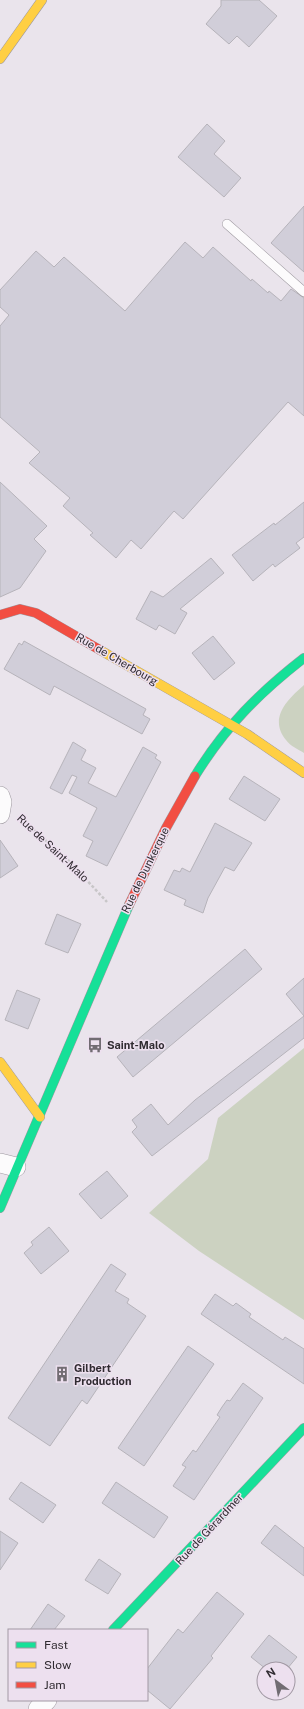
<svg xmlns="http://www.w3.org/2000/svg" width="304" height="1709" font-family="'Public Sans',sans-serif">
  <rect width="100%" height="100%" fill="#eae4ec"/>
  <!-- green -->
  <path fill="#ccd2c1" d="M304,685V753C298,749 290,746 286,740C268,718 288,699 304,685Z
    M304,1048V1320L199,1251L149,1213L208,1159L218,1118Z"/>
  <!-- building -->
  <path fill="#d1ced9" stroke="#b6b3ba" d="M221,0H259L277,16L249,47L237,36L229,44L206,24L221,6Z
    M207,124L225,141L214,154L241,178L224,197L178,157Z
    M304,206V272L271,243Z
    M185,242L203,258L213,247L251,281L252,279L268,293L269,291L281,301L291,289L304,298V416L288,402L183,519L174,511L141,549L131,540L116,558L90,535L93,533L63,506L70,498L29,463L40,452L0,417V326L9,315L0,307V290L36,251L54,267L64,257L125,311Z
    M0,482L47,526L34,539L46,551L20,588L0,597Z
    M304,502V537L296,543L300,548L275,567L273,564L253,581L232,555L274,523L275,525Z
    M211,558L224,573L180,609L187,613L175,634L159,625L156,630L136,619L151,591L163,597Z
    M213,636L235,663L214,680L192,653Z
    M24,641L146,709L143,715L150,719L142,734L54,686L50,695L4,669L19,643L22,645Z
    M73,742L86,750L81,760L96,768L88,783L116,797L143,747L157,755L155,758L161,762L107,866L86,856L93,841L83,836L97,808L69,793L77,777L72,775L62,794L50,788Z
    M244,776L280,799L265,821L229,799Z
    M215,823L252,843L234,871L225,867L208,898L203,913L184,905L186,900L164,890L174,870L180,872L182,868L190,872Z
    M0,840L18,866L0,878Z
    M57,914L81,924L68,953L45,944Z
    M245,949L262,969L133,1077L117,1057Z
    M304,978V1016L286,994Z
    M17,990L40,999L28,1029L5,1020Z
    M304,1016V1038L152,1156L132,1132L137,1127L132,1120L151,1104L168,1125L195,1100Z
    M107,1171L128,1196L101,1219L79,1194Z
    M49,1227L69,1251L41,1274L24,1253L33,1245L31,1242Z
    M111,1264L126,1274L115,1291L129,1299L127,1303L146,1316L87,1404L82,1400L50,1446L8,1418Z
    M215,1294L233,1306L236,1303L251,1314L249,1317L283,1340L285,1337L304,1349V1384L201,1314Z
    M188,1346L214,1364L144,1466L118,1448Z
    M243,1383L263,1398L194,1500L173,1486L186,1467L182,1465L193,1450L196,1452L220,1417L217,1415L222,1407L227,1400L230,1401Z
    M21,1482L56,1505L43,1523L9,1499Z
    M116,1482L168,1517L154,1538L102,1503Z
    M275,1525L304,1548V1576L261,1543Z
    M0,1531L18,1543L0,1570Z
    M99,1559L121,1574L108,1594L85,1580Z
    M217,1592L244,1614L211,1656L213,1658L170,1709L147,1690V1669L178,1629L183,1633Z
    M48,1604L65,1616L54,1630H30Z
    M269,1635L297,1657L287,1669H266L251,1657Z"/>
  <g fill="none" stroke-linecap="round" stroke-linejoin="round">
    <!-- lane casing -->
    <g stroke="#9e99a0" stroke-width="10">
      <path id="lane" d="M227,224L304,292"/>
    </g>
    <!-- street casing -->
    <g stroke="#9e99a0" stroke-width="20">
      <path id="street" d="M0,796L2,802L0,814
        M0,1163L16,1167
        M38,1709L47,1700"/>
    </g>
    <!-- fast casing -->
    <g stroke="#9e99a0" stroke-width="10">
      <path id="fast" d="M195,776C225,727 259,693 304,658
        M0,1208L129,905
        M113,1630L304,1428"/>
    </g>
    <!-- slow casing -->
    <g stroke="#9e99a0" stroke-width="10">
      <path id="slow" d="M0,59L42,0
        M100,650L247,734L304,773
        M0,1062L40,1117"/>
    </g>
    <!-- jam casing -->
    <g stroke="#9e99a0" stroke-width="10">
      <path id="jam" d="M0,615L20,609L36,613L100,650
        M129,905L166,828L195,776"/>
    </g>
    <!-- path -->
    <path stroke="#c8c6c8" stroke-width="2.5" stroke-dasharray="3 2" stroke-linecap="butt" d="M19,817L69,861L107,902"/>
    <!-- lane -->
    <use href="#lane" stroke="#fcfbfc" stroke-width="9"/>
    <!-- street -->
    <use href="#street" stroke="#fcfbfc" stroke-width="19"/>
    <!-- fast -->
    <use href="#fast" stroke="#16e098" stroke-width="9"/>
    <!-- slow -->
    <use href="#slow" stroke="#ffcf43" stroke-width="9"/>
    <!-- jam -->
    <use href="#jam" stroke="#f24e42" stroke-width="9"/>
  </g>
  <!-- icons -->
  <defs>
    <g id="bus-bare" transform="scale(1.2)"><path d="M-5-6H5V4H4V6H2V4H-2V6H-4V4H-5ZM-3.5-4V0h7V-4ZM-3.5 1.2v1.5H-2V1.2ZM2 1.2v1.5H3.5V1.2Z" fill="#716c72" stroke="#ede0ef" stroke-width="2.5" paint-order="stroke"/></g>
    <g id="building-bare" transform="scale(1.2)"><path d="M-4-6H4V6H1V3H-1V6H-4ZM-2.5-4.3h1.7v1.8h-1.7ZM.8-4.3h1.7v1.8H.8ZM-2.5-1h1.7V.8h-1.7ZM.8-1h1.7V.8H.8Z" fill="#716c72" stroke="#ede0ef" stroke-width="2.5" paint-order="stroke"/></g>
  </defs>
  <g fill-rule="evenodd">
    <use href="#bus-bare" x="95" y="1045"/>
    <use href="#building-bare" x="62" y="1374"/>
  </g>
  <g text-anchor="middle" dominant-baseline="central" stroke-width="3" stroke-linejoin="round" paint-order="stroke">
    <!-- street labels -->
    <g font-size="11" fill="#302b31" stroke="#ede0ef">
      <text transform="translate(117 659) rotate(30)">Rue de Cherbourg</text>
      <text transform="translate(53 848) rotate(43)">Rue de Saint-Malo</text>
      <text transform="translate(145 870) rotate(-64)">Rue de Dunkerque</text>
      <text transform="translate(209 1529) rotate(-47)">Rue de Gérardmer</text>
    </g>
    <!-- poi labels -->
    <g font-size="11" font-weight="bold" fill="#302b31" stroke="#ede0ef" text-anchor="start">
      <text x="107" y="1045">Saint-Malo</text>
      <text x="74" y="1368">Gilbert<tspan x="74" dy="13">Production</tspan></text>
    </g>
  </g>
  <!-- legend -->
  <rect x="8" y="1629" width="140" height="72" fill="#ede0ef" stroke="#a198a3"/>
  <rect x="16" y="1642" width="20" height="6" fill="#16e098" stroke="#a198a3"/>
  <text x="44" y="1649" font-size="12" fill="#302b31">Fast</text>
  <rect x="16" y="1662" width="20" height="6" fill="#ffcf43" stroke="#a198a3"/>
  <text x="44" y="1669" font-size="12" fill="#302b31">Slow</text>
  <rect x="16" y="1682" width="20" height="6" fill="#f24e42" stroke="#a198a3"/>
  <text x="44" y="1689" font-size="12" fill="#302b31">Jam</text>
  <!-- north arrow -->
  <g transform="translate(276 1681) rotate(328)"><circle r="19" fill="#ede0ef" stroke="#a198a3"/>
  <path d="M0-3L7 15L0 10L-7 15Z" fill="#716c72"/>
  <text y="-6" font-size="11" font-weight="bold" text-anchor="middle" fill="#302b31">N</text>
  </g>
</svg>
